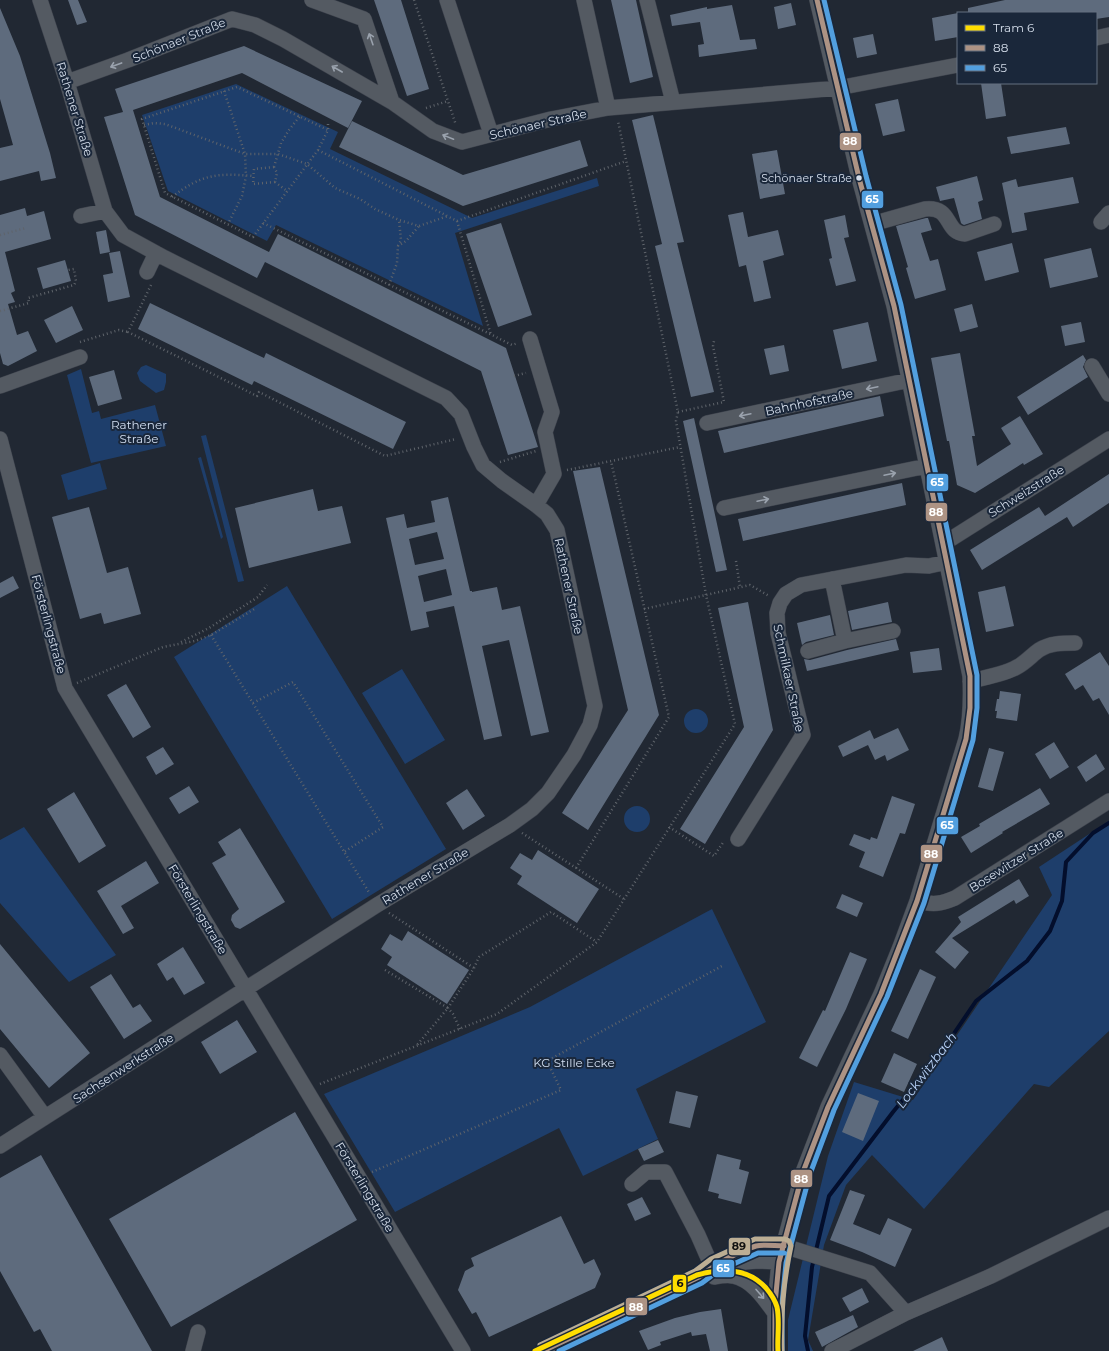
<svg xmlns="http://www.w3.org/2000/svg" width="1109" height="1351" font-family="Montserrat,sans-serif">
  <rect width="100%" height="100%" fill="#212833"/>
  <!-- green -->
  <path fill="#1e3e6b" d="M236,84L338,132L330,149L472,218L597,178L599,186L455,233L483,326L276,225L267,241L168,191L142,115Z
    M146,365L166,374V382L164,390L156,393L140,381L137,373L141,367Z
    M81,369L92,413L99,411L101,419L155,405L166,446L91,463L67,375Z
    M206,435L244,581L238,582L201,436Z
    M201,457L223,537L221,539L198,458Z
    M100,463L107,489L68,500L61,475Z
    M287,586L446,849L332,919L174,657Z
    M402,669L445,740L405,764L362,693Z
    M684 721a12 12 0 1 1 24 0a12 12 0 1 1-24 0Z
    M624 819a13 13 0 1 1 26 0a13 13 0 1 1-26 0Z
    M1109,821V1031L1049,1087L1034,1084L924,1209L872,1155L846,1185L824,1245L808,1340L813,1351H788V1320L828,1156L854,1082L913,1100L1052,895L1039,867Z
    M24,827L116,955L69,982L0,903V840Z
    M712,909L766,1022L636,1089L658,1139L583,1176L559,1128L395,1212L324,1094L530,1007Z"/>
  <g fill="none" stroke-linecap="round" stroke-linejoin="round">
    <!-- stream -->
    <path stroke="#030e2c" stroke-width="4" d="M808,1351L805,1336L812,1267L829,1196L893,1112L938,1057L976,1001L1027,961L1050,931L1062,901L1066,862L1093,833L1109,823"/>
  </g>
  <!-- building -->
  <path fill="#5e6b7d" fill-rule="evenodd" d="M68,0H78L87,22L77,25Z
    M374,0H401L429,89L407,96Z
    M611,0H636L653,77L630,83Z
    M1005,0H1109V17L1096,19V12L968,13V8Z
    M791,3L796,25L778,29L774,7Z
    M732,5L740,40L755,39L757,49L699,57L698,45L704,44L700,22L672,26L670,15L707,7V9Z
    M0,8L20,56L50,153L56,178L41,181L39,171L0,181V148L13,145L0,99Z
    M958,13V37L935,41L932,18Z
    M873,34L877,54L857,58L853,38Z
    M244,46L362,101L348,128L242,73L133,110L160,197L269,252L278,234L506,348L538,447L508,455L481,371L265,262L257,278L135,215L104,117L123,112L115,89Z
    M981,83H1001L1006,116L986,119Z
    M898,99L905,131L883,136L875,104Z
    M653,115L684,242L677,243L714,392L691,397L655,246L662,244L632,120Z
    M352,121L463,175L580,140L588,166L463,206L339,147Z
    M1066,127L1070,144L1011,154L1007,137Z
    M777,150L785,194L760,199L752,154Z
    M977,176L983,200L978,202L982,219L964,225L962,224L961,223L954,198L940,201L936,187Z
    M1073,177L1079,203L1024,213L1027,230L1012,233L1002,183L1016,179L1018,187Z
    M25,208L27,216L44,211L51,239L5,252L15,291L11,293L15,302L8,304L17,335L28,331L37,351L8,366L3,364L0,353V215Z
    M743,212L748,237L778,230L784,255L763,261L771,298L754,302L746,265L739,267L728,215Z
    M845,215L849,237L844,238L856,281L836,286L829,259L832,258L824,220Z
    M926,218H928L932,230L921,233L930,261L938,259L946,290L915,299L906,268L908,267L896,226Z
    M501,223L532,315L498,327L466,234Z
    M106,230L110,252L100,254L96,232Z
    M1012,243L1019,272L985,281L977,252Z
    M1091,248L1098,277L1050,288L1044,259Z
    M120,251L130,297L108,302L103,275L113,273L109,253Z
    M65,260L71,281L43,289L37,268Z
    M150,303L264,358L266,353L406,422L393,449L254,381L252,385L138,329Z
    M972,304L978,327L960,332L954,309Z
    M72,306L83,330L56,343L44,320Z
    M868,322L877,361L842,369L833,330Z
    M1081,322L1085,342L1065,346L1061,326Z
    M784,345L789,371L770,375L764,349Z
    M960,353L975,436H972L977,466L1011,444L1001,428L1020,416L1043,454L1024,465L1023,463L975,493L957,485L949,441H947L931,358Z
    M1083,355L1086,360L1083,367L1088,377L1028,415L1017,397Z
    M114,370L122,399L98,406L89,377Z
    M880,396L884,416L724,453L718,431Z
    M694,418L727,570L716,572L683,421Z
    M600,467L659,715L588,830L562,813L628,710L573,471Z
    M1109,474V503L1073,527L1067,517L982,570L970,550L1039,507L1045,516Z
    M902,483L906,505L743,541L738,519Z
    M313,489L318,511L342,506L351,543L249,568L235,508Z
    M448,497L470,591H472V592L497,587L502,610L520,606L549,732L531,736L509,640L482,646L502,736L484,740L454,606L426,612L429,627L411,631L386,518L404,514L407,528L435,522L431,501ZM437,532L444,559L415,565L409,539ZM446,569L452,595L424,602L418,576Z
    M89,507L107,573L128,567L141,614L104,624L101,613L80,619L52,517Z
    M13,576L19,588L0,598V583Z
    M1005,586L1014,626L986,632L978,592Z
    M748,602L773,730L705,844L680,829L744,727L718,608Z
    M888,602L892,622L852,630L848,611Z
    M830,615L834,635L806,642L802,645L797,623Z
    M896,639L899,650L807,671L804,659L810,660L847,650Z
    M939,648L942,670L913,673L910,652Z
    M1100,652L1109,666V715L1099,698L1093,701L1083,685L1075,690L1065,674Z
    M126,684L151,727L133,738L107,695Z
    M1000,691L1021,694L1017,721L996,718L997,711H995L997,699H999Z
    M898,728L909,750L887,761L885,755L875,760L868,745L843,757L838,746L870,730L874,739Z
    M1054,742L1069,767L1050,779L1035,754Z
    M163,747L174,764L156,775L146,757Z
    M989,748L1004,752L993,791L978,787Z
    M1096,754L1105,769L1086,782L1077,767Z
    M189,786L199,802L179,814L169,798Z
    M1040,788L1050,804L1002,832L1003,833L971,853L961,837L980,826L979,824Z
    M467,789L485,816L463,830L446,803Z
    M74,792L106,846L79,863L47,809Z
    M892,796L915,804L905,834L900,833L883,877L859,867L865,852L849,845L854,834L870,840L871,837L877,839Z
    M240,828L285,902L240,929L235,927L231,920L232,915L239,909L212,863L226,855L218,842Z
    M538,850L599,889L577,923L517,884L522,876L510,868L520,853L532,860Z
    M146,861L159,883L121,906L134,928L123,934L97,891Z
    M1019,879L1029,896L1016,904L1014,900L952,938L969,952L955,969L935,952L961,922L958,917Z
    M842,894L863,903L857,917L836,908Z
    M408,931L469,970L447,1004L387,965L392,957L381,949L390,934L402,941Z
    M0,944L90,1053L49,1088L0,1029Z
    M183,947L205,983L184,995L173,977L167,981L157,964Z
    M850,952L867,959L846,1009L817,1067L799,1058L823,1010L825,1011Z
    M920,969L936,977L908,1039L891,1031Z
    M111,974L133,1008L140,1004L152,1021L124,1039L90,987Z
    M237,1020L257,1052L220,1074L201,1042Z
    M894,1053L917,1064L904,1092L881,1082Z
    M676,1091L698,1096L690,1128L669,1123Z
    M858,1093L879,1101L863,1141L842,1132Z
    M295,1112L357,1220L171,1327L109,1219Z
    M658,1140L664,1152L644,1161L638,1149Z
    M717,1154L741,1160L739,1169L749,1172L741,1204L718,1198L719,1194L708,1191Z
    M41,1155L152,1351H52L40,1329L34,1332L0,1271V1178Z
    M850,1190L865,1195L853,1224L880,1235L888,1218L912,1229L895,1267L862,1252L830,1240Z
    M642,1197L651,1214L635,1221L627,1204Z
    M561,1216L584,1264L594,1259L601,1274L595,1288L489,1337L476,1312L472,1314L458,1290L465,1271L474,1266L471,1258Z
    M862,1288L869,1302L850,1312L842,1298Z
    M721,1309L728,1351H710L706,1334L692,1336L691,1332L660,1342L661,1345L648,1350L639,1331L675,1318L700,1312Z
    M853,1315L858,1327L822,1347L815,1332Z
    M942,1337L948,1351H913Z"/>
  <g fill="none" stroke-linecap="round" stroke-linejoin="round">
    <!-- minor casing -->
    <g stroke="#3d424c" stroke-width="16">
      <path id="minor" d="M312,0L364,19L392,102
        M447,0L491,134
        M584,0L608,108
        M647,0L673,102
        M1096,38L1109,35
        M67,82L128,60L232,19L255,25L283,39L392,102L433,131L462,142L551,119L608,108L838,88L958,65
        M81,216L105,211
        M1101,222L1109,213
        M872,224L925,209C953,206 944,233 965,234L994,224
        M147,272L156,253
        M530,339L552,412L545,432L554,474L536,505
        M1092,366L1109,394
        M0,386L80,357
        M707,423L910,380
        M0,439L65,688L463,1351
        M724,508L927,466
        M943,544L1109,439
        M832,579L845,641L893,631
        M808,651L845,641
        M970,681C984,678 1005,674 1017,667C1025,663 1032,655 1039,650C1050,643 1062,643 1075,643
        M738,839L803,735L778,633L777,613L780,603L786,594L801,585L906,565L929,566L947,562
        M917,901C933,905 941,904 955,898L1109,801
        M0,1055L45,1117
        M0,1146L377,905L510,825L532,809L548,793L574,755L590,725L595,706L557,530L547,514L536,505L502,481L483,465L474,447L461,414L446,398L165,258L123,235L105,211L67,82L40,0
        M632,1184L646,1172H665L698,1235L712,1267
        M699,1277L714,1265L731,1257L757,1246H784L870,1273L906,1313L991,1276L1109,1218
        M714,1277C720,1276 727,1275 733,1276C752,1280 764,1298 774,1312
        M193,1351L198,1332
        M543,1351L699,1277L745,1262L759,1261L779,1262
        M775,1351V1304L779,1262L803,1172L828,1107L881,994L900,947L917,901L966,739C971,718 971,698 970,676L894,306L859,178L817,0
        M832,1351L906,1313"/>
    </g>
    <!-- path -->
    <path stroke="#5f646b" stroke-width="2.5" stroke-dasharray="1 3" stroke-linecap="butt" d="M414,0L456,125
      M224,91L245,154L246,176L242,196L228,224
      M426,108L448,101
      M328,124V130L318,150L253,237L165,193L142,119L237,87L328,130
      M144,125L154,123L165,124L245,154H278L307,164L335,188L360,199L375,209L399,220L419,226L448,216
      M318,150L457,221L626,161
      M274,167L277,173L275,182L253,184L254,169Z
      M274,167L281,143L289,130L300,116
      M275,182L287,191
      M172,197C202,174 217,173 253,176
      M457,221L491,335
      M263,223L492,335L512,345L518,343
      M0,235L26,228
      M398,246L401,240L399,220
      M151,285L128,332L257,396L259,392L385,456L456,439
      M389,285L397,263L398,246L406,241L419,226
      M0,311L29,303L28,298L74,285L76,281L74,269L68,270
      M80,342L119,330L128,332
      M514,376L526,373
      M678,412L724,402L713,346L714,341
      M500,462L536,451
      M567,470L680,447
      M736,561L740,587
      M644,609L750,585L769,596
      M211,635L370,894
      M181,642L209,628L258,597L267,585
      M77,683L163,647L195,641L211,635L256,608
      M253,703L293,682L383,827L344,852
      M669,827L714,856L724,841
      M522,833L624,899
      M576,868L669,717L611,461
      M389,913L474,968
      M385,970L448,1008L417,1045
      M460,1029L453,1014L448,1008L474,968L479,957L551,912L597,942
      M320,1084L497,1014L597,942L735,724L706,595L676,421L678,412L618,121
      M372,1172L561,1090L547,1061L722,966"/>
    <!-- minor -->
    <use href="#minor" stroke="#545a62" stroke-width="15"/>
    <!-- bus-1 casing -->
    <g stroke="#1a273a" stroke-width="8">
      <path id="bus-1" d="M543,1351L699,1277C714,1265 737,1252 756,1246C764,1244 775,1246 784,1246
        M775,1351V1304L779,1262L803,1172L828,1107L881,994L917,901L966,739L970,708V676L894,306L859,178L817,0"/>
    </g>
    <!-- bus-2 casing -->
    <g stroke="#1a273a" stroke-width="8">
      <path id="bus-2" d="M559,1351L702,1283L718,1271L758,1253H784
        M782,1351V1304L786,1263L810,1174L834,1110L887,997L924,903L973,740L977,708V675L901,305L866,176L824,0"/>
    </g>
    <!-- bus-3 casing -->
    <g stroke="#1a273a" stroke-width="8">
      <path id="bus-3" d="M540,1345L695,1271L711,1259L755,1239H785L789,1241L791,1246C783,1284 781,1313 782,1351"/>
    </g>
    <!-- bus-1 -->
    <use href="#bus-1" stroke="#ad9384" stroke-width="5"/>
    <!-- bus-2 -->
    <use href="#bus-2" stroke="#529fdf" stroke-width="5"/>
    <!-- bus-3 -->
    <use href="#bus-3" stroke="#bcae94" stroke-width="5"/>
    <!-- tram-1 casing -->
    <g stroke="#1a273a" stroke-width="8">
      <path id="tram-1" d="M535,1351L697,1275C722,1268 748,1268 766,1288C771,1294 775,1300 777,1307C780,1321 777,1337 778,1351"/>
    </g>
    <!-- tram-1 -->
    <use href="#tram-1" stroke="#fd0" stroke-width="5"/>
  </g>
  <!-- one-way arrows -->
  <defs><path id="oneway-shaft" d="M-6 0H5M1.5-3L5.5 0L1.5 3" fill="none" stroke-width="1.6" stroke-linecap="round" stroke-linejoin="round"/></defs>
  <g stroke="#9aa2ad">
    <use href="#oneway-shaft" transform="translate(371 39) rotate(-109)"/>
    <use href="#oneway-shaft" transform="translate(116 65) rotate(160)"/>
    <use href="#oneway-shaft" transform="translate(337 69) rotate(-150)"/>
    <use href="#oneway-shaft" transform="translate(448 137) rotate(-158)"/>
    <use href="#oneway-shaft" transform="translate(872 388) rotate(168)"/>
    <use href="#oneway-shaft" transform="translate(745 415) rotate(168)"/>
    <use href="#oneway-shaft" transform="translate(890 474) rotate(-12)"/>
    <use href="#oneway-shaft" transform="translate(763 500) rotate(-12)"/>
    <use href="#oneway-shaft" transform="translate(760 1294) rotate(49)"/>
  </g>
  <!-- markers -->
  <circle fill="#d4ddea" stroke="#1a273a" stroke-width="1.5" cx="859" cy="178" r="3.5"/>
  <g text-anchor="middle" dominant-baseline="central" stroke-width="4" stroke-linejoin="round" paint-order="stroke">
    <!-- bus labels -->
    <g font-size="11" fill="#d4ddea" stroke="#1a273a" text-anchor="end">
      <text x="852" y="178">Schönaer Straße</text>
    </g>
    <!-- street labels -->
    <g font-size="12" fill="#d4ddea" stroke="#1a273a">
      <text transform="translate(179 40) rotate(-22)">Schönaer Straße</text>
      <text transform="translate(75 109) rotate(73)">Rathener Straße</text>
      <text transform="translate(538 124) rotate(-13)">Schönaer Straße</text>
      <text transform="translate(809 402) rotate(-12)">Bahnhofstraße</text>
      <text transform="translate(1026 491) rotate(-32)">Schweizstraße</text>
      <text transform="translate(569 586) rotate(78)">Rathener Straße</text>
      <text transform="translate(49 624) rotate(75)">Försterlingstraße</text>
      <text transform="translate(789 678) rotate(78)">Schmilkaer Straße</text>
      <text transform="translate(1016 860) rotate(-32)">Bosewitzer Straße</text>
      <text transform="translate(425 876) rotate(-31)">Rathener Straße</text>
      <text transform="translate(198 909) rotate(59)">Försterlingstraße</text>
      <text transform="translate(123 1068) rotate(-33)">Sachsenwerkstraße</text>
      <text transform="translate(365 1187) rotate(59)">Försterlingstraße</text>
    </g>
    <!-- park labels -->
    <g font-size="12" fill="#d1def1" stroke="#1a273a">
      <text x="139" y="424">Rathener<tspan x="139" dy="14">Straße</tspan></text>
      <text x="574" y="1062">KG Stille Ecke</text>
    </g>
    <!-- water labels -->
    <g font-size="13" font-style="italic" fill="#bad4fa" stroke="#1a273a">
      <text transform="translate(926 1070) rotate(-53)">Lockwitzbach</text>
    </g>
  </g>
  <g stroke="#1a273a" stroke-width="1.5">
    <rect x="839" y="132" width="23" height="19" rx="4" fill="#ad9384"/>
    <rect x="861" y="190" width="23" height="19" rx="4" fill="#529fdf"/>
    <rect x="926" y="473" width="23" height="19" rx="4" fill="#529fdf"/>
    <rect x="925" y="502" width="23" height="20" rx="4" fill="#ad9384"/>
    <rect x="936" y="816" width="23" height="19" rx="4" fill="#529fdf"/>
    <rect x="920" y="844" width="23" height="19" rx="4" fill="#ad9384"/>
    <rect x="790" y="1169" width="23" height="19" rx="4" fill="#ad9384"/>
    <rect x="728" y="1237" width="23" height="19" rx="4" fill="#bcae94"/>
    <rect x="712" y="1259" width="23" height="19" rx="4" fill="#529fdf"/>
    <rect x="672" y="1274" width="15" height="19" rx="4" fill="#fd0"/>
    <rect x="625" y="1297" width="23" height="19" rx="4" fill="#ad9384"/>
  </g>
  <g font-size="11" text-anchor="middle" font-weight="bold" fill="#fff">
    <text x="850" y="145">88</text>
    <text x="872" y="203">65</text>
    <text x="937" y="486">65</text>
    <text x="936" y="516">88</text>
    <text x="947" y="829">65</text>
    <text x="931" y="858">88</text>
    <text x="801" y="1183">88</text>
    <text x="723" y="1272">65</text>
    <text x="636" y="1311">88</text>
  </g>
  <g font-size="11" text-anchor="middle" font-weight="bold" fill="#111">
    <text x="739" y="1250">89</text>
    <text x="680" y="1287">6</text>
  </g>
  <!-- legend -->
  <rect x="957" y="12" width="140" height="72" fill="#1a273a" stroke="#647080"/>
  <rect x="965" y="25" width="20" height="6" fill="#ffdd00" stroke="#647080"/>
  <text x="993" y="32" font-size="12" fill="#d4ddea">Tram 6</text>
  <rect x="965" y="45" width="20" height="6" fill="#ad9384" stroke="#647080"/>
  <text x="993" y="52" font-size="12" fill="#d4ddea">88</text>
  <rect x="965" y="65" width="20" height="6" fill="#529fdf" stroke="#647080"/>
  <text x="993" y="72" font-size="12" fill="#d4ddea">65</text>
</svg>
